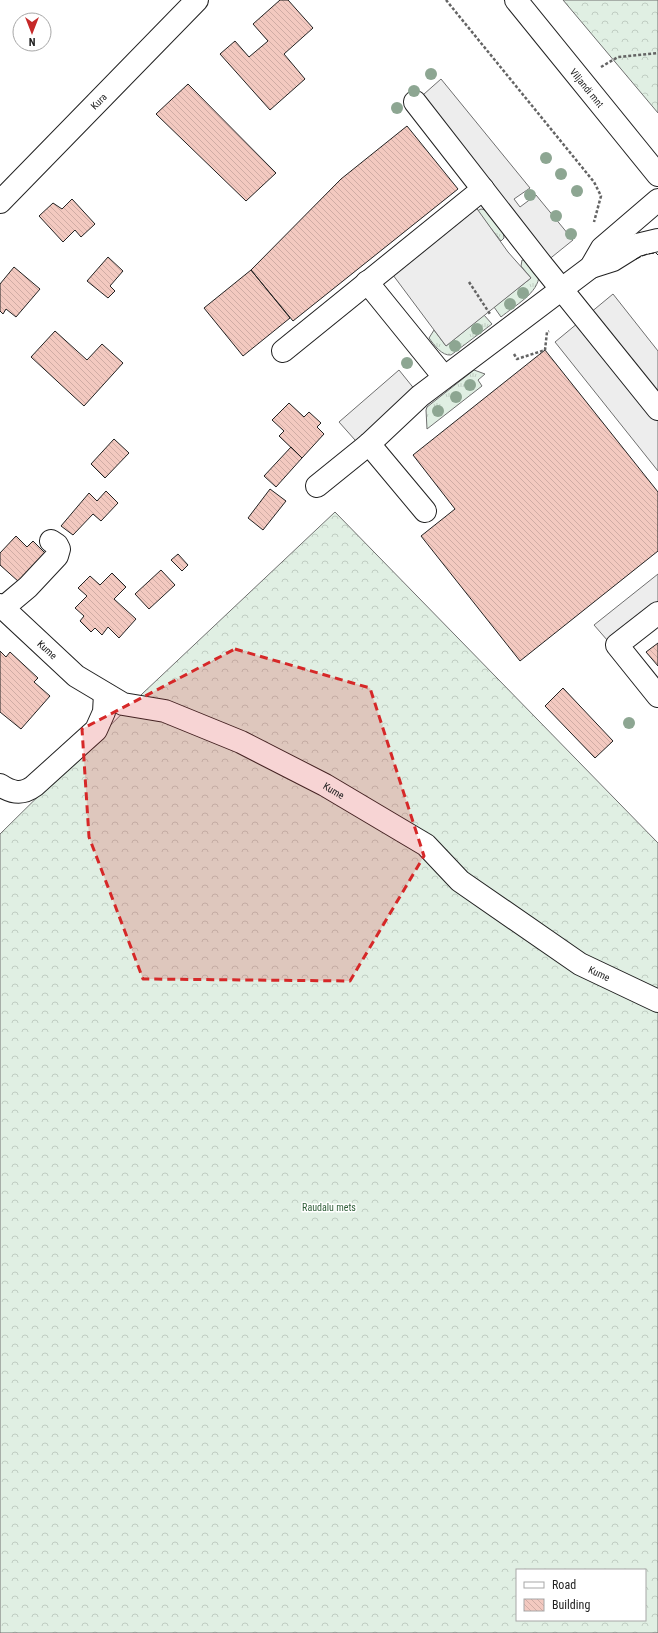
<svg xmlns="http://www.w3.org/2000/svg" width="658" height="1633" font-family="'Roboto Condensed',sans-serif">
  <defs>
    <pattern id="grass-tufts" width="24" height="20" patternUnits="userSpaceOnUse"><rect width="24" height="20" fill="#e0efe3"/><path d="M3 7l-1-3M5 7V3M7 7l1-3M15 17l-1-3M17 17v-4M19 17l1-3" fill="none" stroke="#c0cdc2"/></pattern>
    <pattern id="forest-crowns" width="20" height="18" patternUnits="userSpaceOnUse"><rect width="20" height="18" fill="#e0efe3"/><path d="M2 6a3 3 0 1 1 6 0M12 15a3 3 0 1 1 6 0" fill="none" stroke="#c0cdc2"/></pattern>
    <pattern id="building-back-hatch" width="6" height="6" patternUnits="userSpaceOnUse"><rect width="6" height="6" fill="#f3c9c0"/><path d="M-1 5l2 2M0 0l6 6M5-1l2 2" fill="none" stroke="#d0aca5"/></pattern>
  </defs>
  <rect width="100%" height="100%" fill="#fff"/>
  <!-- grass -->
  <path fill="url(#grass-tufts)" stroke="#6f6f6f" d="M481,209C491,210 504,228 504,238L501,241L477,211Z
    M522,260H525L539,275C539,293 514,306 501,317L494,307L531,278L521,266Z
    M484,315L492,324L451,355C442,356 434,345 429,338L434,330L446,346Z
    M474,370L485,374L478,380L482,386L427,429L426,410L427,407Z"/>
  <!-- forest -->
  <path fill="url(#forest-crowns)" stroke="#6f6f6f" fill-rule="evenodd" d="M563,0H658V113Z
    M335,512L658,843V1633H0V834L142,694ZM517,1570H645V1620H517Z"/>
  <!-- parking -->
  <path fill="#ededed" stroke="#6f6f6f" d="M441,79L530,188L514,199L520,207L536,195L573,240L542,265L415,102Z
    M470,199L508,252L531,278L446,346L387,267Z
    M613,294L658,351V471L555,342Z
    M399,370L420,396L363,449L339,422Z
    M658,574V626L621,656L594,625Z"/>
  <!-- building -->
  <path fill="url(#building-back-hatch)" stroke="#222" d="M280,0H288L313,28L284,54L305,79L270,110L220,54L235,41L249,57L268,41L253,24Z
    M188,84L276,173L246,201L156,114Z
    M407,126L458,189L293,321L251,270L341,179Z
    M72,199L95,224L81,237L75,230L63,242L39,216L53,203L62,209Z
    M108,257L123,271L110,286L115,291L108,298L87,281Z
    M14,267L40,289L16,317L6,309L3,314L0,311V284Z
    M251,270L290,318L243,356L204,308Z
    M55,331L87,360L102,344L123,363L84,406L31,357Z
    M545,350L658,492V551L520,661L421,536L455,509L413,455Z
    M289,403L304,417L309,412L321,423L317,427L324,434L302,458L279,436L284,431L272,420Z
    M114,439L129,453L105,478L91,464Z
    M291,447L302,458L276,487L264,476Z
    M270,489L286,501L263,530L248,518Z
    M106,491L118,503L101,521L93,514L73,535L61,526L89,493L97,501Z
    M16,536L27,547L33,541L46,554L19,582L0,565V553Z
    M178,554L188,565L182,571L171,560Z
    M161,570L175,585L149,609L135,594Z
    M112,573L126,587L114,599L136,619L119,638L108,627L102,635L95,628L91,632L80,621L84,616L75,608L87,596L78,588L90,576L100,585Z
    M658,643V666L646,652Z
    M0,651L6,657L10,652L38,678L34,682L50,696L21,729L0,712Z
    M563,688L613,741L595,758L545,706Z"/>
  <g fill="none" stroke-linecap="round" stroke-linejoin="round">
    <!-- minor casing -->
    <g stroke="#222" stroke-width="24">
      <g id="minor">
        <path d="M415,102L542,265L658,409"/>
        <path id="s1" d="M0,202L197,0"/>
        <path d="M591,267L613,260L637,245L658,240"/>
        <path d="M367,282L444,377"/>
        <path d="M283,351L483,189"/>
        <path d="M369,444L425,511"/>
        <path d="M317,486L369,444L420,396L591,267L602,248L658,200"/>
        <path id="s2" d="M0,605L76,676L123,704L165,711L241,742L325,785L426,845L460,881L580,964L658,1001"/>
        <path d="M3,608L28,587L57,556L59,549L57,545L51,541"/>
        <path d="M658,613L617,645L658,696"/>
        <path d="M0,785C12,793 22,795 34,786L96,730L104,712L105,694"/>
      </g>
    </g>
    <!-- major casing -->
    <g stroke="#222" stroke-width="24">
      <g id="major">
        <path id="s3" d="M516,0L658,175"/>
      </g>
    </g>
    <!-- path -->
    <path stroke="#646464" stroke-width="2.5" stroke-dasharray="3 2" stroke-linecap="butt" d="M446,0L594,182L601,196L594,222
      M601,67L618,57L658,53
      M469,282L490,314
      M514,354L517,359L545,350L547,332L549,331"/>
    <!-- minor -->
    <use href="#minor" stroke="#fff" stroke-width="22"/>
    <!-- major -->
    <use href="#major" stroke="#fff" stroke-width="22"/>
    <!-- fence -->
    <path stroke="#222" stroke-width="1" stroke-dasharray="5 2" stroke-linecap="butt" d="M636,259L647,254L656,253L658,255"/>
  </g>
  <!-- trees -->
  <g fill="#8da692">
    <circle cx="431" cy="74" r="6"/>
    <circle cx="414" cy="91" r="6"/>
    <circle cx="397" cy="108" r="6"/>
    <circle cx="546" cy="158" r="6"/>
    <circle cx="561" cy="174" r="6"/>
    <circle cx="577" cy="191" r="6"/>
    <circle cx="530" cy="195" r="6"/>
    <circle cx="556" cy="216" r="6"/>
    <circle cx="571" cy="234" r="6"/>
    <circle cx="523" cy="293" r="6"/>
    <circle cx="510" cy="304" r="6"/>
    <circle cx="477" cy="329" r="6"/>
    <circle cx="455" cy="346" r="6"/>
    <circle cx="407" cy="363" r="6"/>
    <circle cx="470" cy="385" r="6"/>
    <circle cx="456" cy="397" r="6"/>
    <circle cx="438" cy="411" r="6"/>
    <circle cx="629" cy="723" r="6"/>
  </g>
  <!-- marked area -->
  <path fill="#d62828" fill-opacity="0.2" stroke="#d62828" stroke-width="3" stroke-dasharray="8 5" stroke-linejoin="round" d="M235,649L370,688L424,856L350,981L143,979L89,837L82,729Z"/>
  <g text-anchor="middle" dominant-baseline="central" stroke-width="3" stroke-linejoin="round" paint-order="stroke">
    <!-- street labels -->
    <g font-size="10" fill="#222" stroke="#fff">
      <text stroke="none"><textPath href="#s3" startOffset="113">Viljandi mnt</textPath></text>
      <text stroke="none"><textPath href="#s1" startOffset="141">Kura</textPath></text>
      <text stroke="none"><textPath href="#s2" startOffset="65">Kume</textPath></text>
      <text stroke="none"><textPath href="#s2" startOffset="388">Kume</textPath></text>
      <text stroke="none"><textPath href="#s2" startOffset="712">Kume</textPath></text>
    </g>
    <!-- park labels -->
    <g font-size="10" fill="#2f5e38" stroke="#fff">
      <text x="329" y="1207">Raudalu mets</text>
    </g>
  </g>
  <!-- legend -->
  <rect x="516" y="1569" width="130" height="52" fill="#ffffff" stroke="#a7a7a7"/>
  <rect x="524" y="1582" width="20" height="6" fill="#ffffff" stroke="#a7a7a7"/>
  <text x="552" y="1589" font-size="12" fill="#222222">Road</text>
  <rect x="524" y="1599" width="20" height="12" fill="url(#building-back-hatch)" stroke="#a7a7a7"/>
  <text x="552" y="1609" font-size="12" fill="#222222">Building</text>
  <!-- north arrow -->
  <g transform="translate(32 32) rotate(180)"><circle r="19" fill="#ffffff" stroke="#a7a7a7"/>
  <path d="M0-3L7 15L0 10L-7 15Z" fill="#c62828"/>
  <text y="-6" font-size="11" font-weight="bold" text-anchor="middle" fill="#222222">N</text>
  </g>
</svg>
